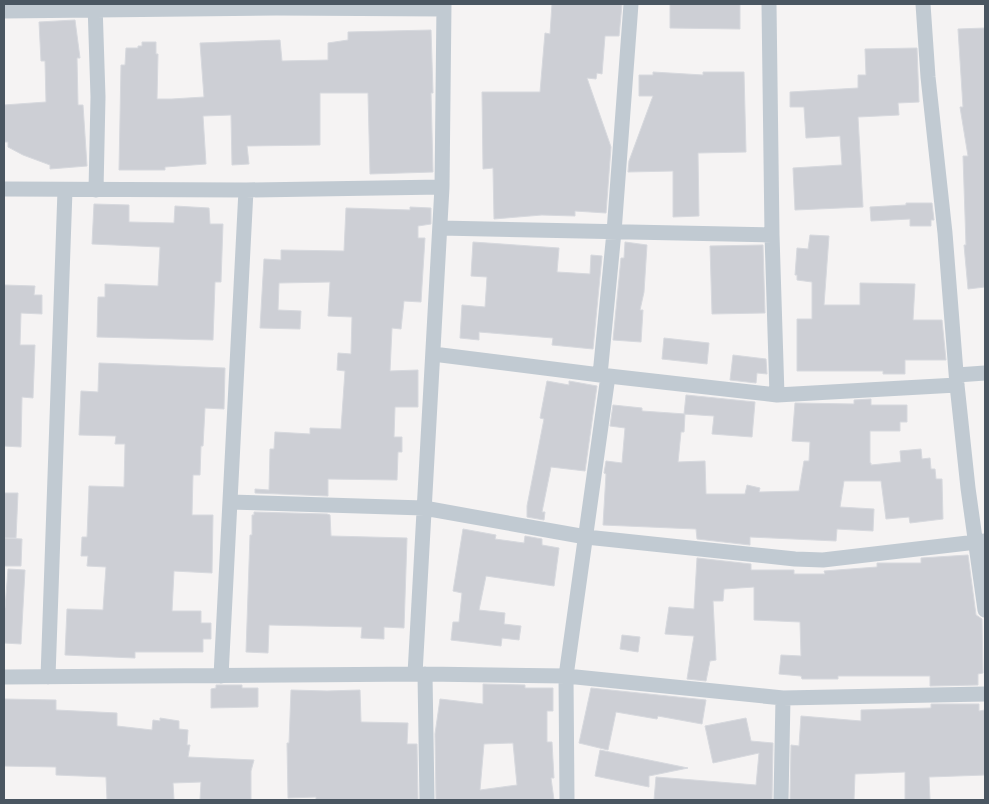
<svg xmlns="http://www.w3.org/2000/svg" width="989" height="804" font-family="Inter,sans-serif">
  <rect width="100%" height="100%" fill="#f5f3f3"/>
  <!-- building -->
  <path fill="#cdcfd5" stroke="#d7d9de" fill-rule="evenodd" d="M552,4H622L619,36H605L602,74L597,73L596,79L587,78L611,147L606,213L575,211V216L542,215L494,219L493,168L483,169L482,92H540L545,33L550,34Z
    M670,4H740V29L670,28Z
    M75,20L80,58H77L78,105H83L87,166L50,169V165L23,155L8,147V142H4V105L46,102L45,61H41L39,22Z
    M985,28V287L968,289L964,245H966L963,156H968L960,107H963L958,29Z
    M431,30L433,93H431L433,172L370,174L368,93H320V145L247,146L249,164L232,165L231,115L203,116L206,164L165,167V170H119L121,65H125L126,48H138V46H142V42H156V54H158L157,99H172L204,97L200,43L280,40L282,61L328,60V43L348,40V32Z
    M917,48L919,102L898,103L899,115L858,117L863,207L795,210L793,168L842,165L840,136L806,138L804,107H790V92L858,88V75H866L865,49Z
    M653,72L703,75V72H744L746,152L698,153L699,216L673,217V171L628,172L629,161L653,96H639V75H653Z
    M906,203H932L934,220H931V226H910V219L871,221L870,207L906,205Z
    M94,204L129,205V222L174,223L175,206L209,208L210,224H223L221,282H215L213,340L97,337L98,297H105V284L158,286L160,247L92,244Z
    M410,207L431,208V224L418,226V238H425L421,302L404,301L401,329L392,328L390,371L418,370V407H395L394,437H402V452H398L397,480L328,479V496L255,493V489L269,490L270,449H274L275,432L310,434V428L341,429L345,371L337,370L338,353L351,354L352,317L328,316L330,282L279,283L278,310L301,311L300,329L260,328L264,259L281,260V250L344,251L346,208L410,210Z
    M810,235L829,236L824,305H860V283L915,284L913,320H942L946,360H905V374H883V371H797V319H812V282L797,280V275H795L797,248L808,249Z
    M473,242L559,248L557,272L590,274L591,255L602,256L593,349L552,345L553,338L479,332V340L460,338L462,305L485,307L487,277L471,276Z
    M625,242L647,245L644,292L640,310H643L641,342L613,340L621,258H624Z
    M763,245L765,313L712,314L710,246Z
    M4,285L35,286L34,295H42V314L21,313L20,345H35L33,398L22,397L21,447L4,446Z
    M664,338L709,343L707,364L662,359Z
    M733,355L766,359L767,374L757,373L756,383L730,380Z
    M99,363L225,368L224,409L205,408L203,446H201L200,475H193L192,515H213L212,573L174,571L172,611H201V623H211V639H203V652H135V658L65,655L67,609L103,610L106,567L87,566L88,556H81L82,537H87L89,486L124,487L125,444H115L116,436L79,435L81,391L98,392Z
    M547,381L569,385V381L597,386L585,471L551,467L542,512H545L544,520L527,517V506L544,419L540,418Z
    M686,395L755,402L752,437L712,434L714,416L684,414Z
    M871,399V405H907V422H900V431H870V463H871V465L901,462L900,451L921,449L922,459L930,458L931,469H935L936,479H942L943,519L910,523L909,517L886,519L881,481H844L840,507L874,509L873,531L837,529L836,541L750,537V545L697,539L696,529L603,525L606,474L604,473L606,461L622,463L625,428L610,426L613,405L642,408V411L685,414L684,432H681L678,462L705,461L706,494H745L747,485L760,488L759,492L799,491L804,461H809L810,442L792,441L795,403L854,404V400Z
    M4,493H18L16,538H4Z
    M254,512L327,514L330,515L331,536L407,538L404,628L384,627V639L361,638L362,627L269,625L268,653L246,652L250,535H252V515H254Z
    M463,529L496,535L495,539L524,543L525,536L542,539V545L559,548L554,586L486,576L479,610L505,613L504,624L521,626L519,640L502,638L501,646L451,640L453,622H459L462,593L453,591Z
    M4,538L22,539L21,566H4Z
    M968,555L976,615L982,619L983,673L978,674V685L930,686V676H838V679H802L801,676L779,674L781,655L801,656L800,622L754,620V587L724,589L723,601H713L716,660L710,661L706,681L687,679L694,636L665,634L669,607L694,609L697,558L751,564V570H794V574H825L824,571L877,567V563H921V558Z
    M8,569L25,570L21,644L4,643V608H5Z
    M622,635L640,637L638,652L620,649Z
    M483,684L525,685V688H553V711H547V742H552L554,778H551L554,800H436L435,734L440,699L483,704ZM513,743L517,785L480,790L484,744Z
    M216,685H242V688H258V707L211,708V689L216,688Z
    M591,688L706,700L702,724L658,716L657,719L616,712L608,750L579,743Z
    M291,690L327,691L360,690L361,722L408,723L407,744H417L418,800H316V797L288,798L287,743H289Z
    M4,699L56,700V710L117,713V726L152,730L153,720L160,721V718L179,721V729L188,730L187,745H190L188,757L254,760L251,771V800H200L201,782L173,783L174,800H107L106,777L56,775V767L4,766Z
    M931,704H979V711L985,710V775L929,777L930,800H905V772L855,774L854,800H790L791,745L799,746L801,716L861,721V710L931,708Z
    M746,718L751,741L773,743L772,800H654L656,777L756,785L759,753L713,763L705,726Z
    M600,750L688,768L649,776V787L595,776Z"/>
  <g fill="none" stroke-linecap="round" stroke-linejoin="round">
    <!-- street -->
    <path stroke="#c1cad2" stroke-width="15" d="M95,4L98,97L96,190
      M769,4L772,235L777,395
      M923,4L928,77L945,233L957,385L968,488L985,610
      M4,11L276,8L444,9
      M4,189L246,190L442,187
      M440,228L772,235
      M433,354L600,375L777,395L957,385
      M600,375L614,232L631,4
      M957,375L985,373
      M230,502L424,508L586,537L795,559L823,560L985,541
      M415,674L442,187L444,4
      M425,674L427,800
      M221,676L246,190
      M4,677L425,674L566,676L783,698L985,694
      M48,677L65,190
      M567,800L566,676L608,376
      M781,800L783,698"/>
  </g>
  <!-- border -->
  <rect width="989" height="804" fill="none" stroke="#4a5661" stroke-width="10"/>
</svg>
